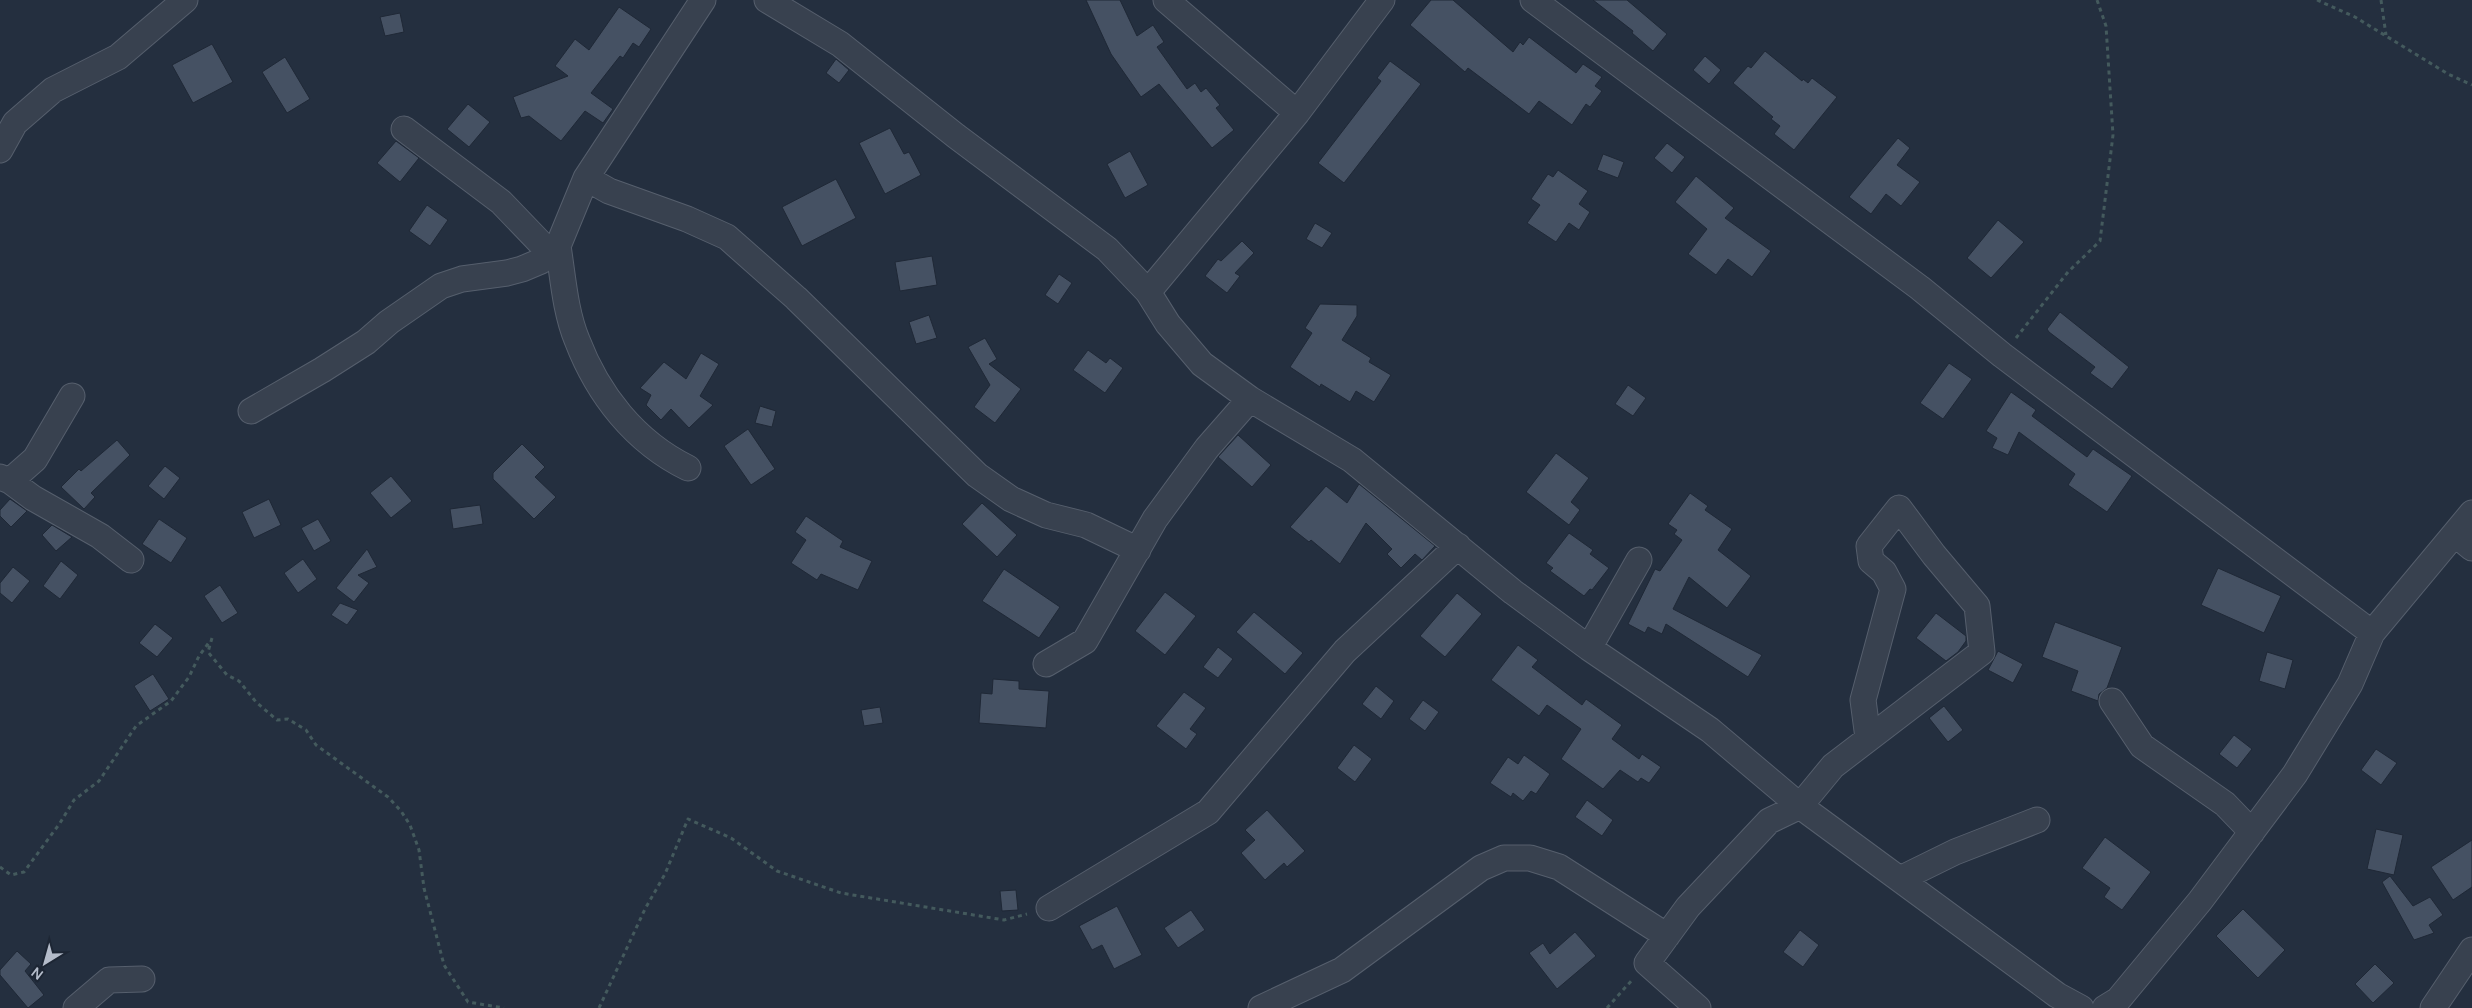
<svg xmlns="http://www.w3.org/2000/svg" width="2472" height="1008" font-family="Manrope,sans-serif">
  <rect width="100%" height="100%" fill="#242f3f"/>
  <!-- building -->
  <path fill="#455163" stroke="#1f2836" d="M1086,0H1120L1137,36L1153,25L1164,42L1157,47L1187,89L1195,83L1201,92L1206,88L1220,105L1216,108L1234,130L1212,148L1159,84L1141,97L1111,54Z
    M1431,0H1453L1513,52L1520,42L1523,45L1529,37L1576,73L1583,64L1602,77L1595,86L1602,91L1590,107L1586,104L1572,125L1539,101L1529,114L1468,68L1465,72L1410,25Z
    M1593,0H1627L1667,34L1653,51L1632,33L1633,31Z
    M619,7L651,29L639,47L633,43L623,58L620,56L591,93L613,109L603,123L585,111L561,141L529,116L521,118L513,97L568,76L555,66L575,39L589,50Z
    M400,13L404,32L385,36L380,17Z
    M212,44L233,82L193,103L172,65Z
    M1765,51L1802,81L1803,79L1808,83L1812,78L1837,97L1794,150L1774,134L1780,126L1771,119L1773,117L1733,83L1748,66L1751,68Z
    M1705,56L1721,70L1709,84L1693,70Z
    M285,57L310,99L287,113L262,72Z
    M836,59L849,70L839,83L826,73Z
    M1390,61L1421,84L1344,183L1318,163L1381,81L1377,78Z
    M468,104L490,122L469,147L447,129Z
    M890,128L904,154L909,152L921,175L885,194L859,143Z
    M1898,138L1910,148L1897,165L1920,182L1901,206L1886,194L1871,214L1849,197Z
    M396,141L419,158L400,182L377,163Z
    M1667,143L1685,157L1672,173L1654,158Z
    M1130,151L1148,185L1125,198L1107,164Z
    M1603,154L1624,162L1618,178L1597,170Z
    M1558,170L1588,191L1579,204L1590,212L1579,230L1569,223L1556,242L1527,223L1540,205L1531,199L1548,174L1553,177Z
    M1696,176L1734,208L1725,218L1771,251L1752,277L1728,259L1716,275L1688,254L1707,229L1675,202Z
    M836,179L856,218L802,246L782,207Z
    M427,205L448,220L430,246L409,231Z
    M1998,220L2024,242L1991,278L1967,258Z
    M1315,223L1332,233L1322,248L1306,239Z
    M1242,241L1254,253L1235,273L1240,276L1227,293L1205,276L1218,259L1221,261Z
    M932,256L937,285L900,291L895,262Z
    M1059,274L1072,283L1058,304L1045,295Z
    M1320,304L1357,305V316L1342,340L1371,358L1369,362L1391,375L1374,402L1356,391L1350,402L1321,384L1320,387L1290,367L1312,333L1305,328Z
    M2060,312L2129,367L2112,389L2090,373L2095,367L2049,332L2047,329Z
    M929,315L937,338L916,344L909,322Z
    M985,338L997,359L989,364L1021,389L995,423L974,407L990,385L968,347Z
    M1088,350L1106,363L1110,358L1123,368L1105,393L1073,370Z
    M701,353L719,364L700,396L713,405L689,428L671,409L661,420L646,405L651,395L640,388L664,362L686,379Z
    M1949,363L1972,379L1943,419L1920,403Z
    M1628,385L1646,398L1633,416L1615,404Z
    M2011,392L2036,410L2032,416L2087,457L2093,449L2132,476L2107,512L2068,485L2075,474L2019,432L2008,455L1992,448L1997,438L1986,431Z
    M760,406L776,411L772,427L755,423Z
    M748,429L775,469L751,485L724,446Z
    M1238,435L1271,465L1252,487L1218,457Z
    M117,440L130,455L91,493L95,497L84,509L61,487L79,469L81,471Z
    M522,444L545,467L535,477L556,497L534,519L493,479V473Z
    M1556,453L1589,478L1571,502L1580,510L1569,525L1526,492Z
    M165,466L180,478L164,499L148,486Z
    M391,476L412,501L391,518L370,493Z
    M1359,484L1435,546L1422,560L1415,554L1401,568L1387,554L1392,549L1366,523L1340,564L1311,540L1309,542L1290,527L1326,486L1347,503Z
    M1690,493L1708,506L1705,510L1732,529L1718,550L1751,576L1727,608L1689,577L1673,609L1762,655L1748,677L1666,624L1662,634L1648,627L1645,633L1628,624L1655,569L1660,571L1682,540L1674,534L1677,530L1668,524Z
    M10,499L27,511L11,527L0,516V510Z
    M269,499L281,525L254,538L242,512Z
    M982,503L1017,535L997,557L962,524Z
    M480,505L483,524L453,529L450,509Z
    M806,516L843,541L840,547L872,561L858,590L821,574L817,580L791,563L806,540L795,532Z
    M159,519L187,538L171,563L142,544Z
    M318,519L331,541L314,551L301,528Z
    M52,525L72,537L56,551L42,535Z
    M1569,533L1593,550L1590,554L1609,568L1592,590L1590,589L1584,596L1550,571L1553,568L1546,563Z
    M367,549L377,567L358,575L369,583L354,602L336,588Z
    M303,559L317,579L298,593L284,573Z
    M61,561L78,575L60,599L43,586Z
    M13,567L30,581L12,603L0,593V583Z
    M2218,568L2281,596L2264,633L2201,605Z
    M1004,569L1060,607L1039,638L982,601Z
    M220,585L238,613L222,623L204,596Z
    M1165,592L1196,616L1165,655L1135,631Z
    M1457,593L1482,614L1445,657L1420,636Z
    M340,603L358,610L347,625L331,615Z
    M1254,612L1303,653L1285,674L1236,632Z
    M1936,613L1966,636V641L1958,652L1946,661L1916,638Z
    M2055,622L2122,647L2107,688L2099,694L2098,701L2071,691L2078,671L2042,657Z
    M155,624L173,638L157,657L139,643Z
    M1518,645L1538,660L1532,667L1582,705L1586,699L1622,725L1612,739L1639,759L1642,754L1661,767L1649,783L1641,778L1638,782L1620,770L1603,789L1561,759L1581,729L1547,705L1539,716L1491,680Z
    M1218,647L1233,659L1218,678L1203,667Z
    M1998,651L2023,664L2013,683L1988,670Z
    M2267,652L2293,660L2285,689L2259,681Z
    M153,674L169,699L150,711L134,686Z
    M993,679L1019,681V689L1049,691L1046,728L979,723L981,693L992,694Z
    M1376,686L1394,701L1381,719L1362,704Z
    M1184,692L1206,708L1190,729L1197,734L1186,749L1156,726Z
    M1423,700L1439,712L1425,731L1409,719Z
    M1944,706L1963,730L1948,742L1929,718Z
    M880,707L883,723L864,726L861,710Z
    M2234,735L2252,749L2237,768L2219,754Z
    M1354,745L1372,759L1355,782L1337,768Z
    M2376,749L2397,763L2381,785L2361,770Z
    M1524,755L1550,774L1536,794L1531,791L1523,801L1513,793L1511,797L1490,783L1508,757L1518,764Z
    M1587,800L1613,820L1602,836L1575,817Z
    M1267,810L1305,851L1287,867L1284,863L1265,880L1241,853L1255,840L1245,830Z
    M2376,829L2403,835L2394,875L2367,869Z
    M2105,837L2151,872L2122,910L2104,897L2110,888L2082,868Z
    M2472,840V887L2453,900L2431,867Z
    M2390,876L2413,906L2430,897L2443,915L2429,925L2434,933L2414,940L2382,882Z
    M1016,890L1018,910L1002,911L1000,891Z
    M1117,906L1142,955L1114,969L1102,945L1092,950L1079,926Z
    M2243,909L2285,950L2258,978L2216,936Z
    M1191,910L1205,930L1178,948L1164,928Z
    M1800,930L1819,945L1803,967L1783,952Z
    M1575,932L1596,956L1557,989L1529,953L1543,943L1550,954Z
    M17,951L31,964L25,971L44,995L28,1008L0,975V970Z
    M2375,964L2394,983L2373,1003L2355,984Z"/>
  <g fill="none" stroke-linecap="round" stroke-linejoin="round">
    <!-- minor casing -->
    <g stroke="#565f6d" stroke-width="27">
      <path id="minor" d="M767,0L840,44L956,136L1107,249L1148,292L1168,324L1202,364L1250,399L1352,460L1513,592L1589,648L1710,730L1800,806L2057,995L2081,1008
        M1166,0L1297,113L1382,0
        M1533,0L1920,288L2002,355L2372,633
        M404,129L501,202L550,253
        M0,150L15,123L53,90L118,57L185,0
        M586,178L609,191L687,219L727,237L796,298L977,475L1011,499L1046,515L1086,525L1138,550
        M558,246C563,277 565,311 577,340C598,395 635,442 688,468
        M1148,292L1297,113
        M251,411L322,370L366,342L389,322L441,286L462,279L507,273L522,269L541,261L558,246L586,178L703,0
        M0,477L10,481L35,459L72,396
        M10,481L33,498L100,536L131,560
        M2455,534L2472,548
        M1589,648L1639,560
        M1046,664L1085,641L1155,519L1207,448L1250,399
        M2112,701L2142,746L2225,804L2252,832
        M1900,879L1955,852L2037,820
        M1049,908L1208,812L1345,651L1458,546
        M76,1008L109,980L142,979
        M1261,1008L1342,970L1481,868L1504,858H1530L1559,867L1667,936
        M1698,1008L1647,963L1688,907L1769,821L1800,806L1833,766L1982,652L1977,606L1934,555L1899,508L1869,546L1871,561L1884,572L1893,589L1863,700L1868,738
        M2105,1008L2118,1000L2200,901L2295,774L2350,684L2372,633L2472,513
        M2433,1008L2472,950"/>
    </g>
    <!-- path -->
    <path stroke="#445a5d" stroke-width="3" stroke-dasharray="4 4" stroke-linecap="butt" d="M2317,0L2355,17L2448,74L2472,85
      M2381,0L2386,35
      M2016,338L2068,272L2100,241L2113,135L2106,26L2097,0
      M212,638L208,652L227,675L239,681L256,702L277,720L288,719L306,730L316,745L388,797L401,811L410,825L419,850L424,888L444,965L468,1002L504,1008
      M0,867L11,875L24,872L60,823L74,800L99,781L136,726L171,701L189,677L199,656L210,641
      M599,1008L645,909L665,874L688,819L731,838L777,871L841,893L1004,920L1027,914
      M1607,1008L1632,980"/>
    <!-- minor -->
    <use href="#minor" stroke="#38414f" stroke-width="25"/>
  </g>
  <!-- north arrow -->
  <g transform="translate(45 963) rotate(217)" stroke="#1d2634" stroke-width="4" paint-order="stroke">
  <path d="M0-4L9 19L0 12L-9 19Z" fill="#b4bcca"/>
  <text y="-8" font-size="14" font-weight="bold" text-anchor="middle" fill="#b4bcca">N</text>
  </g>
</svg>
